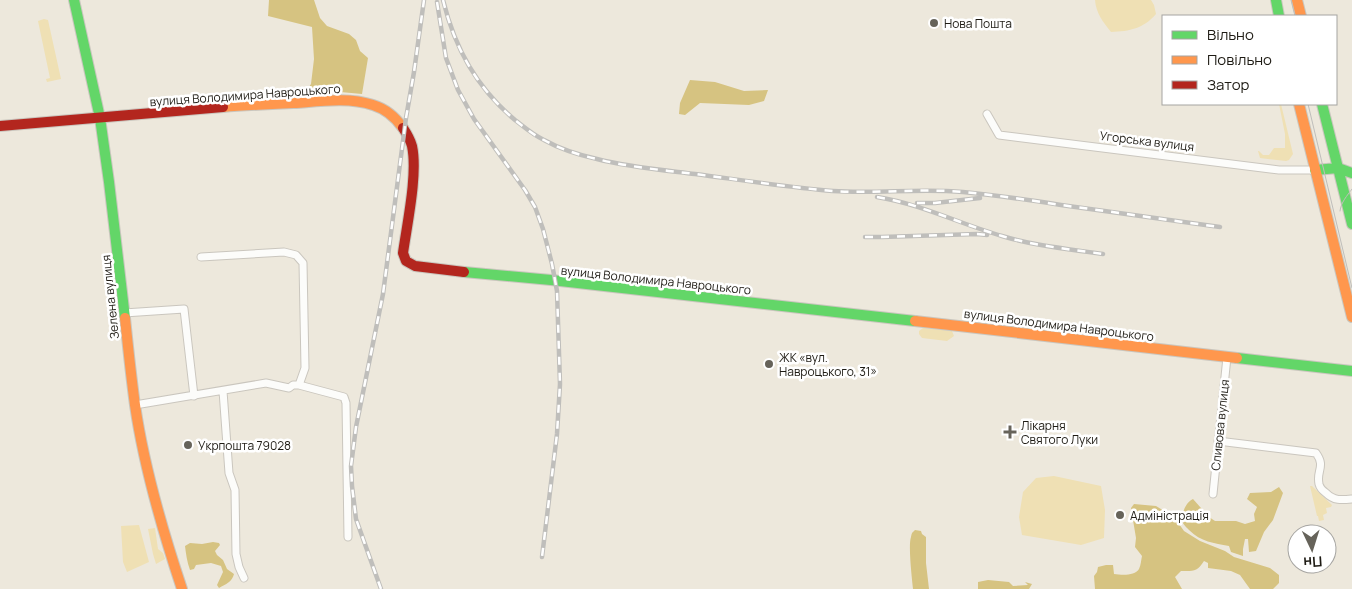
<svg xmlns="http://www.w3.org/2000/svg" width="1352" height="589" font-family="Manrope,sans-serif">
  <rect width="100%" height="100%" fill="#ede8dc"/>
  <!-- green -->
  <path fill="#efe0b4" d="M1095,0H1151L1154,5L1156,14C1143,29 1130,31 1111,32C1103,22 1096,13 1095,0Z
    M44,19L48,20L61,79L47,82L46,79L50,78L38,21Z
    M1279,104H1281L1293,154L1289,160L1286,161L1260,158L1258,151H1259L1263,155H1269L1274,148H1285V134Z
    M923,328L952,331L954,336L947,341L922,338L919,334V331Z
    M1054,476L1101,486L1105,510L1104,538L1081,545L1022,535L1019,517L1023,492L1036,478Z
    M1310,486H1312L1332,505L1331,507L1326,508L1327,513L1323,515L1324,520L1319,521L1318,516H1317Z
    M139,525L149,562L127,572L123,562L121,526Z
    M155,528L158,549L163,553L165,559L156,564L153,554L148,529Z"/>
  <!-- forest -->
  <path fill="#d6c381" d="M269,0H314L320,18L327,26L349,34L356,40L360,51L368,58L362,94L330,91L304,94L311,84L314,59L312,27L268,16Z
    M690,80L715,82L744,91L768,90L764,101L749,105L700,103L685,115L679,114L680,103Z
    M1279,487L1283,493L1273,520L1264,532L1256,551L1249,552L1248,539H1245L1243,549V556L1231,552L1229,546C1214,543 1201,542 1189,530C1185,526 1182,523 1180,517C1185,510 1185,503 1193,499L1209,517L1215,521H1236L1245,524L1255,521L1254,514L1257,507L1247,499L1250,493L1271,492Z
    M1134,504L1156,506L1174,517L1184,531L1200,541L1225,551L1234,557L1270,568L1279,575V583L1273,589H1250L1240,575L1231,571L1208,568V563L1204,561C1197,572 1194,571 1181,571L1175,577L1182,589H1095L1094,576L1097,572L1098,567L1106,565H1113L1114,574C1122,575 1135,576 1139,569C1141,565 1141,560 1142,556L1135,547L1136,538L1131,508Z
    M915,530L921,531L922,534L926,537V563L929,589H913C912,579 908,545 911,537C912,532 912,533 915,530Z
    M213,542L219,543L220,545L215,551L217,555L223,560L227,569L234,574C232,582 226,584 219,588L217,585L223,572L221,566L211,563L196,565L194,569L190,570C187,562 186,554 185,546L190,543L202,544Z
    M988,580L1009,582L1013,586L1028,585L1025,582L1032,584L1029,589H978V582Z"/>
  <g fill="none" stroke-linecap="round" stroke-linejoin="round">
    <!-- street casing -->
    <g stroke="#cac6be" stroke-width="9">
      <path id="street" d="M987,114L999,135L1279,170H1315
        M201,257L284,252L296,255L303,263L305,368L299,385
        M124,313L184,309L194,396
        M223,391L229,473L235,490L236,554L239,567L244,578
        M135,405L266,383L289,388L293,385H299L344,397L346,403L348,537
        M1218,441L1316,453C1326,467 1316,470 1319,484C1320,488 1323,491 1326,493C1334,501 1342,500 1352,499
        M1213,494L1227,357"/>
    </g>
    <!-- fast casing -->
    <g stroke="#cac6be" stroke-width="12">
      <path id="fast" d="M74,0L100,118L109,182L125,318
        M1276,0L1279,16
        M1322,104L1352,224
        M1315,170L1338,168L1352,173
        M464,272L551,280L915,321
        M1237,358L1352,371"/>
    </g>
    <!-- slow casing -->
    <g stroke="#cac6be" stroke-width="12">
      <path id="slow" d="M1297,0L1301,16
        M1299,104L1352,317
        M223,107C247,105 272,104 296,103C321,101 349,97 373,105C386,109 396,118 403,128
        M125,318C128,347 131,376 135,405C144,467 162,529 182,589
        M915,321L1237,358"/>
    </g>
    <!-- jam casing -->
    <g stroke="#cac6be" stroke-width="12">
      <path id="jam" d="M0,126L223,107
        M403,128C407,134 410,139 412,146C418,174 407,224 403,253L406,261L415,266L464,272"/>
    </g>
    <!-- street -->
    <use href="#street" stroke="#fcfcfa" stroke-width="7"/>
    <!-- fast -->
    <use href="#fast" stroke="#63d668" stroke-width="10"/>
    <!-- slow -->
    <use href="#slow" stroke="#ff974d" stroke-width="10"/>
    <!-- jam -->
    <use href="#jam" stroke="#b3261e" stroke-width="10"/>
    <!-- tram -->
    <path stroke="#bfbebb" stroke-width="1" d="M1291,0L1295,16
      M1308,104L1352,288
      M1340,211C1341,202 1347,196 1352,189"/>
    <!-- rail casing -->
    <g stroke="#bfbebb" stroke-width="4.5">
      <path id="rail" d="M443,0C455,49 477,88 515,120C524,127 533,135 544,140C560,149 579,155 597,159C628,167 662,170 695,174C741,180 787,187 833,191C876,194 919,188 963,192C996,195 1029,200 1061,205C1114,212 1167,220 1220,227
        M437,2L446,58L458,90L474,119L525,190L535,207L543,229L552,264L557,291L560,384L557,434L542,557
        M877,197C921,204 960,224 1002,236C1035,246 1069,249 1103,254
        M917,203H935L980,198
        M865,237H882L977,234L987,235
        M381,589L356,519L352,486L351,466L356,427L383,294L406,118L414,72L424,0"/>
    </g>
    <!-- rail -->
    <use href="#rail" stroke="#fff" stroke-width="2.5" stroke-dasharray="8" stroke-linecap="butt"/>
  </g>
  <!-- markers -->
  <g fill="#66635a" stroke="#fff" stroke-width="2">
    <circle cx="934" cy="23" r="5"/>
    <circle cx="769" cy="364" r="5"/>
    <path d="M1007.5 424.5h5v5h5v5h-5v5h-5v-5h-5v-5h5z"/>
    <circle cx="188" cy="445" r="5"/>
    <circle cx="1120" cy="515" r="5"/>
  </g>
  <g text-anchor="middle" dominant-baseline="central" stroke-width="5" stroke-linejoin="round" paint-order="stroke">
    <!-- poi labels -->
    <g font-size="12" fill="#1e1b14" stroke="#fff" text-anchor="start">
      <text x="944" y="23">Нова Пошта</text>
      <text x="779" y="357">ЖК «вул.<tspan x="779" dy="14">Навроцького, 31»</tspan></text>
      <text x="1021" y="425">Лікарня<tspan x="1021" dy="14">Святого Луки</tspan></text>
      <text x="198" y="445">Укрпошта 79028</text>
      <text x="1130" y="515">Адміністрація</text>
    </g>
    <!-- street labels -->
    <g font-size="12" fill="#1e1b14" stroke="#fff">
      <text transform="translate(245 95) rotate(-4)">вулиця Володимира Навроцького</text>
      <text transform="translate(1147 141) rotate(7)">Угорська вулиця</text>
      <text transform="translate(656 280) rotate(6)">вулиця Володимира Навроцького</text>
      <text transform="translate(110 297) rotate(-96)">Зелена вулиця</text>
      <text transform="translate(1059 325) rotate(7)">вулиця Володимира Навроцького</text>
      <text transform="translate(1220 425) rotate(-84)">Сливова вулиця</text>
    </g>
  </g>
  <!-- legend -->
  <rect x="1162" y="15" width="175" height="90" fill="#ffffff" stroke="#a5a4a1"/>
  <rect x="1172" y="31" width="25" height="8" fill="#63d668" stroke="#a5a4a1"/>
  <text x="1207" y="40" font-size="15" fill="#1e1b14">Вільно</text>
  <rect x="1172" y="56" width="25" height="8" fill="#ff974d" stroke="#a5a4a1"/>
  <text x="1207" y="65" font-size="15" fill="#1e1b14">Повільно</text>
  <rect x="1172" y="81" width="25" height="8" fill="#b3261e" stroke="#a5a4a1"/>
  <text x="1207" y="90" font-size="15" fill="#1e1b14">Затор</text>
  <!-- north arrow -->
  <g transform="translate(1312 549) rotate(176)"><circle r="24" fill="#ffffff" stroke="#a5a4a1"/>
  <path d="M0-4L9 19L0 12L-9 19Z" fill="#66635a"/>
  <text y="-8" font-size="14" font-weight="bold" text-anchor="middle" fill="#1e1b14">Пн</text>
  </g>
</svg>
